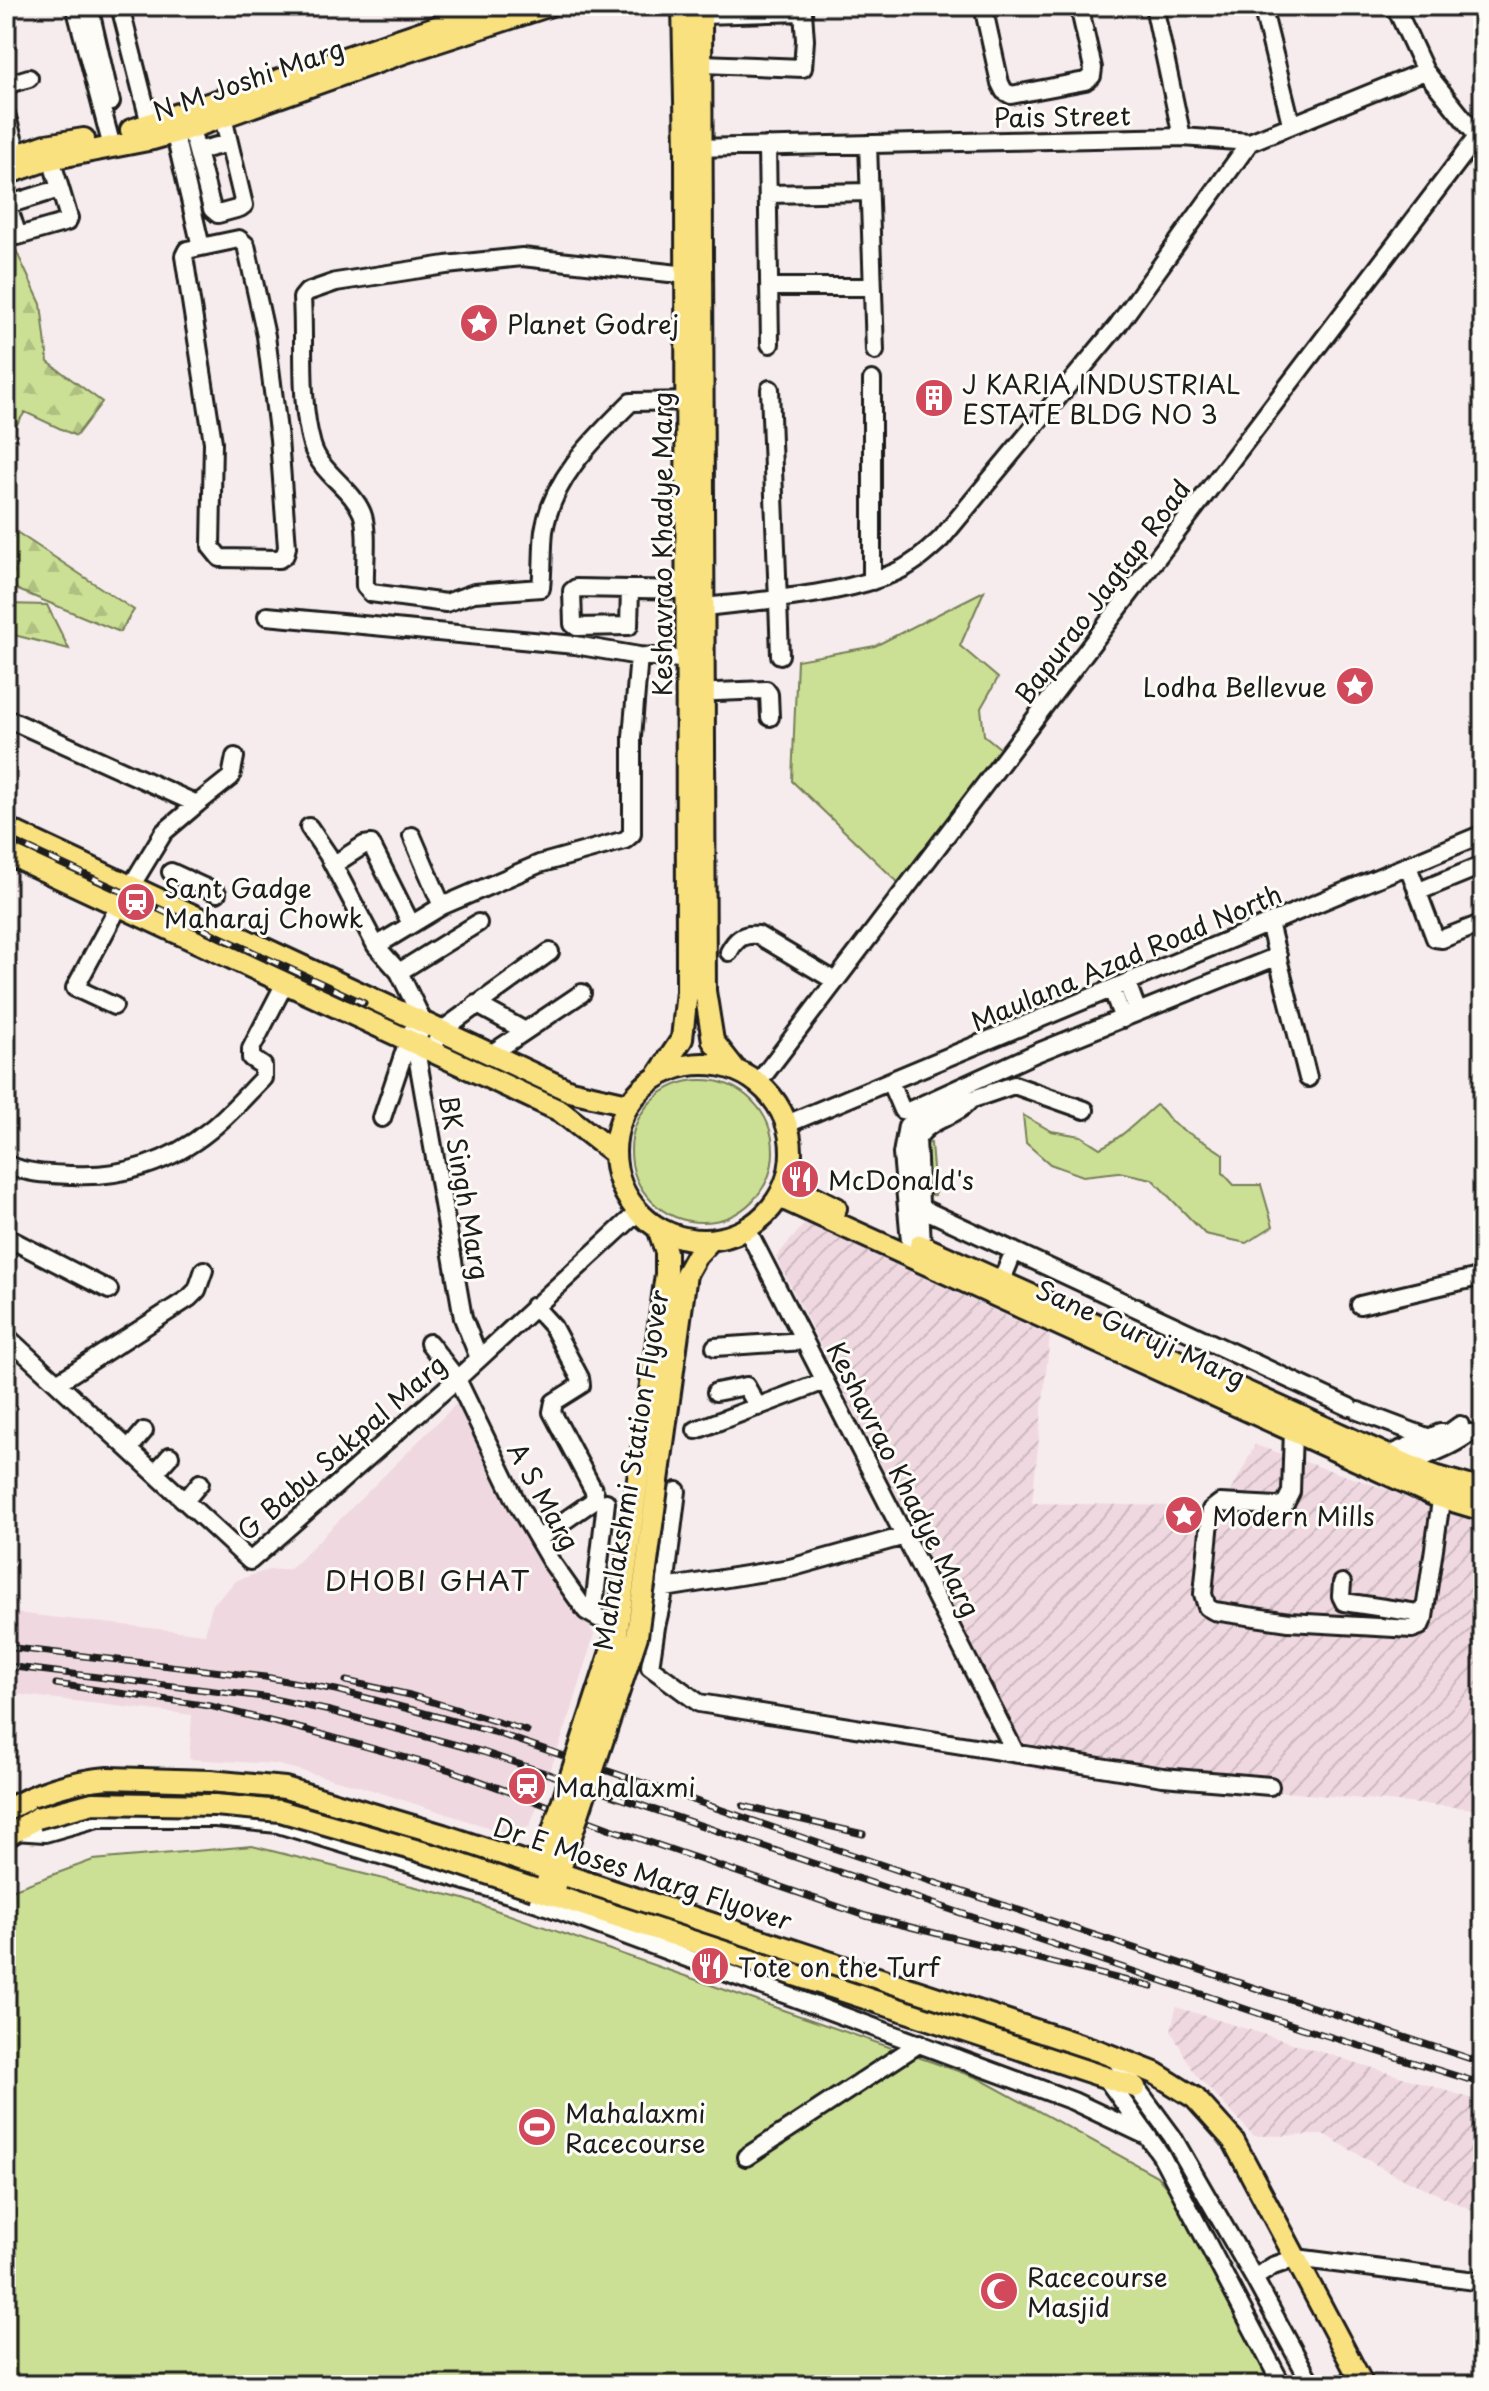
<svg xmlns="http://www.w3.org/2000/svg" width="1489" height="2391" font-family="'Playpen Sans',sans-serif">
  <defs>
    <pattern id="industrial-furrows" width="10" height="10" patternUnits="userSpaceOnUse" patternTransform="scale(2)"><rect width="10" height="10" fill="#f0d8e1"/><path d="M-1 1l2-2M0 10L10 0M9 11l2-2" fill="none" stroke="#cdb9c0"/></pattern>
    <pattern id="forest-firs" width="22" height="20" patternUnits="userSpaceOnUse" patternTransform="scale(2)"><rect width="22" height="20" fill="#cce095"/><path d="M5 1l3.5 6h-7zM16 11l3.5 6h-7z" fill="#afc080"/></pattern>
  </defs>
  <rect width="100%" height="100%" fill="#f7eced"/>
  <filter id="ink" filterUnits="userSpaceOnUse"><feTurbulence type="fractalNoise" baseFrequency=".0125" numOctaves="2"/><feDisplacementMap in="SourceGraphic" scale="16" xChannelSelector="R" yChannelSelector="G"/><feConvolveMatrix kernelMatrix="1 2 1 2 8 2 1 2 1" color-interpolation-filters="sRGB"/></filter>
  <g filter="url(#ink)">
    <!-- built -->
    <path fill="#f0d8e1" d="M462,1398L535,1540L594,1634L572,1710L530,1826L512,1835L359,1786L275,1764L189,1759L192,1715L6,1693V1612L205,1634L212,1605L237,1580L268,1570L290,1569Z"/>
    <!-- industrial -->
    <path fill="url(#industrial-furrows)" d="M805,1223L1050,1336L1032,1503L1223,1507L1255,1445L1483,1522V1694L1477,1809L1036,1770L776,1257Z
      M1176,2007L1483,2102V2215L1387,2171L1325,2135L1254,2136L1195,2074L1171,2031Z"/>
    <!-- green -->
    <path fill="#cce095" stroke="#747e58" stroke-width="2" d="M984,591L960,646L998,678L981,708L984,735L1007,754L905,889L792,781L797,660L875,646Z
      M631 1151a71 71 0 1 1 142 0a71 71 0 1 1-142 0Z
      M1156,1105C1167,1111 1168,1122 1178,1127C1193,1136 1208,1143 1223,1154V1173L1234,1185H1261L1273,1226L1246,1243L1205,1234L1152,1179L1119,1172L1083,1176L1050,1164L1026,1143L1023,1115L1051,1131L1081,1136L1100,1148C1122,1138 1137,1121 1156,1105Z
      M931,1143L935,1195L910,1196L907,1144Z
      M252,1846L464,1899L978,2078L1157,2176L1203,2231L1289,2385H6V1892L93,1860Z"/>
    <!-- forest -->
    <path fill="url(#forest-firs)" stroke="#747e58" stroke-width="2" d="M6,229L41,304L48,362L102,402L76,436L25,412L6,441Z
      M6,525L134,610L120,632L6,585Z
      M6,604L47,605L69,649L6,633Z"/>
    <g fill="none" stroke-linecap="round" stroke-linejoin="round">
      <!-- minor casing -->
      <g stroke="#1c1c1c" stroke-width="22">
        <path id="minor" d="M75,6L112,147
          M89,6L111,102
          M120,6L152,132
          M983,6L1000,83L1004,91L1011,95L1085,81L1092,76L1093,68L1079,6
          M1154,6L1182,137
          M1262,6L1291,123
          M1395,6L1425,71L1482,142
          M702,15L803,12L805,40L803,68L703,64
          M6,85L29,78
          M6,114L21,166
          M188,117L212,209L218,214L240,208L244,205L223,117
          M172,122L201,247L187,250L184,256L213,442L211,547L220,558L279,559L285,555L287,547L279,439L266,336L246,245L239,239L201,247
          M868,144L875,351
          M767,146L770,344
          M693,148L1182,137L1250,142L1425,71
          M197,151L229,143
          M768,194L869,192
          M6,200L18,236L67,222L69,218L48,149
          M7,205L59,189
          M697,276L522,257L446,265L336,282L307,292L302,298C305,346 299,399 312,445C320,473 351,487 362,513C369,530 364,567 365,586L371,593L446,603L474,593L541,588C543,570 542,550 544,531C553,477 594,439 631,402L698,401
          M769,287H872
          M872,380V581
          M770,389L780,655
          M630,589L629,626L577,627L573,624L572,591L576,588L630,589H638L687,590
          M693,608C749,602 868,594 912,563C923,556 932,547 941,539L1118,325L1250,142
          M267,616L575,645L639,656L695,660
          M692,693L766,690L769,694L770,717
          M6,718L197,804L164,832L119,906L75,988L114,1006
          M197,804L231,777L235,757
          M309,827L328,855L376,946
          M412,836L442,906
          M333,865L364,845L371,844L411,924
          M1408,866L1435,938L1442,939L1483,923
          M171,872L217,893
          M1417,892L1483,865
          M1269,923L1308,1078
          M729,952C736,939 743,933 758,935L835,981
          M399,972L478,923
          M1127,983L1138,1012
          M1112,989L1123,1019
          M476,1004L525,1031
          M432,1051L441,1031L550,952
          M491,1054L582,993
          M890,1082L902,1110L908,1111L1036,1053L1278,956
          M758,1083L1483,129
          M970,1100L1014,1085L1085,1110
          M382,1118L411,1032
          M787,1124L1483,834
          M6,1164C28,1174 48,1174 72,1175C122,1178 171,1162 210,1130C229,1115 246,1095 263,1078V1066L251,1058V1049L285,983
          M919,1207L1349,1407
          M747,1229L1015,1752
          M6,1237L109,1290
          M910,1241L902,1154L907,1126L920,1114L959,1099L970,1100C956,1118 929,1118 917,1139L922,1246
          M1001,1282L1014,1251
          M1360,1305L1483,1276
          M534,1306L553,1327L580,1378L581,1385L554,1402L552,1412L595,1493L593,1501L538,1539
          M6,1336L250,1561L457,1379L638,1212
          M429,1343L457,1379L518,1505L550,1560L586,1611L598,1618L630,1623
          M715,1347L804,1341
          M479,1358L463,1318L415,1044L424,1023L399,972L376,946L442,906L539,864L625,840L632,834V737L639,656
          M57,1383L189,1298L197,1290L204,1270
          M716,1392L746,1386L758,1407
          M1358,1411L1427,1437
          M696,1430L825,1381
          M1293,1430L1291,1492L1285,1504L1277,1506L1220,1503L1211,1510L1203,1594L1207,1607L1214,1611L1289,1622L1412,1629L1420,1626L1424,1617L1443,1487
          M129,1449L144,1431
          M1388,1455L1440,1433H1449L1460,1425
          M1408,1464C1429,1454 1452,1447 1470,1433
          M155,1473L170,1456
          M677,1491L665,1588L790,1568L905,1536
          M185,1501L200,1483
          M1342,1583L1341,1596L1344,1602L1424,1614
          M665,1588L656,1627L650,1667L699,1703L1163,1777L1270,1786
          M593,1615L606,1502
          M14,1831L45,1833L98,1818H215L278,1824L538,1903L1073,2101L1147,2136
          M1113,2056L1172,2136L1254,2278L1312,2385
          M1106,2078L1161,2155L1282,2385
          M746,2157L920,2043
          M1254,2278L1273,2266L1296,2258L1483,2282"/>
      </g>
      <!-- major casing -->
      <g stroke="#1c1c1c" stroke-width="26">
        <path id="major" d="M701,6L705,991L713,1041L735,1069
          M131,130L498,6
          M6,159L46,145L84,139
          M6,174L50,159L153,139L191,128L403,53L548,6
          M6,828L570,1091L628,1104
          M6,853L560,1111L614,1153
          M615 1152a88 88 0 1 1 176 0a88 88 0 1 1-176 0Z
          M658,1075L682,1039L687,991L686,148L683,6
          M786,1183L836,1208
          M779,1197L1433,1495L1483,1510
          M658,1228L666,1252V1274
          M920,1245L1431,1475L1483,1490
          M686,1274L696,1256L710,1241
          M6,1811C35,1792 73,1781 108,1778L210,1781L285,1788L443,1835L1099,2051L1155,2073L1195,2098L1233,2140L1363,2385
          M553,1831L534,1889L1135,2087
          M6,1837L37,1818
          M555,1885L570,1839"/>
      </g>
      <!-- minor -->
      <use href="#minor" stroke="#fdfcf7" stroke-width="16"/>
      <!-- major -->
      <use href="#major" stroke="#fae180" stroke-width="20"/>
      <!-- rail casing -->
      <g stroke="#1c1c1c" stroke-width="7">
        <path id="rail" d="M6,838L364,1003
          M6,1647L265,1677L336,1690L413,1710L494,1732L906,1873L1483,2063
          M6,1666L264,1697L330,1711L483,1752L1302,2028L1483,2084
          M346,1681L410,1695L527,1731
          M56,1684L210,1706L310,1731L450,1770L608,1828L866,1916L1152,1987
          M743,1806L863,1834"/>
      </g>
      <!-- rail -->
      <use href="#rail" stroke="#fdfcf7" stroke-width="4" stroke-dasharray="12" stroke-linecap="butt"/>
      <!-- major-bridge casing -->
      <g stroke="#1c1c1c" stroke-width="26" stroke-linecap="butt">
        <path id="major-bridge" d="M37,1818L93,1803L215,1805L280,1811L436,1856L534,1889
          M553,1831L617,1633L666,1274
          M570,1839L637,1636L686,1274"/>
      </g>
      <!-- major-bridge -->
      <use href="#major-bridge" stroke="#fae180" stroke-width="20"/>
    </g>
  </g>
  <!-- icons -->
  <defs>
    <g id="sight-disc" transform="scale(2)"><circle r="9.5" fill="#d1495b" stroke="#fdfcf7"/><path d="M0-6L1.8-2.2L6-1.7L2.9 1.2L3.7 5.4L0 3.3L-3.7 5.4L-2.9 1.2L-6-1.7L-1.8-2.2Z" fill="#fff"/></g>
    <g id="building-disc" transform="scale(2)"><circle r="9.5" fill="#d1495b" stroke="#fdfcf7"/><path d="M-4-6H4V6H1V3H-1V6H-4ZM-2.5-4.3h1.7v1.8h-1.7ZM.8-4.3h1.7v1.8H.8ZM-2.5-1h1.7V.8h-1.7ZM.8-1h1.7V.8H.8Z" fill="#fff"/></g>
    <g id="station-disc" transform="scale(2)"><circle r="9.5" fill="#d1495b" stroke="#fdfcf7"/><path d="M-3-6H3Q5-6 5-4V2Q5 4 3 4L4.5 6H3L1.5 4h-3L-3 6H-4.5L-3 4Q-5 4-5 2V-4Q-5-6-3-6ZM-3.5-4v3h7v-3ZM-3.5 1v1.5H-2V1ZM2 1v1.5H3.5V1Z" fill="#fff"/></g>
    <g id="restaurant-disc" transform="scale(2)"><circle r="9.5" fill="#d1495b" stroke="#fdfcf7"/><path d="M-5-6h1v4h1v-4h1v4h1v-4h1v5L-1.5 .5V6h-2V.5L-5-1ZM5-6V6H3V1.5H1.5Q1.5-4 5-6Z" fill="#fff"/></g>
    <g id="stadium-disc" transform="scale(2)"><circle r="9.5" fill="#d1495b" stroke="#fdfcf7"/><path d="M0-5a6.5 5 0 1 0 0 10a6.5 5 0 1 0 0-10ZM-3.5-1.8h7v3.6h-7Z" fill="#fff"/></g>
    <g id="mosque-disc" transform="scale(2)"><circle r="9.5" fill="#d1495b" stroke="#fdfcf7"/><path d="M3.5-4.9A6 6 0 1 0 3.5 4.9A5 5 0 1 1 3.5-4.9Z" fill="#fff"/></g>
  </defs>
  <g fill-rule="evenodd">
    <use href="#sight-disc" x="479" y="323"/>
    <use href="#building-disc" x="934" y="398"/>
    <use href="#sight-disc" x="1355" y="686"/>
    <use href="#station-disc" x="136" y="902"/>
    <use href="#restaurant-disc" x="800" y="1179"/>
    <use href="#sight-disc" x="1184" y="1515"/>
    <use href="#station-disc" x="527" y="1786"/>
    <use href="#restaurant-disc" x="710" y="1966"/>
    <use href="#stadium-disc" x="537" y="2127"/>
    <use href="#mosque-disc" x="999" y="2291"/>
  </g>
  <g text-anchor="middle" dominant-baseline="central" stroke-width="6" stroke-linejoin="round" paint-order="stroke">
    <!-- street labels -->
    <g font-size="26" fill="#1c1c1c" stroke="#fdfcf7">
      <text transform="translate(248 79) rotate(-19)">N M Joshi Marg</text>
      <text transform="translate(1062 116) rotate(-1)">Pais Street</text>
      <text transform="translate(661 544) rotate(-90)">Keshavrao Khadye Marg</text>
      <text transform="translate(1102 591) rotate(-53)">Bapurao Jagtap Road</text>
      <text transform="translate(1126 957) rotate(-23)">Maulana Azad Road North</text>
      <text transform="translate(465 1187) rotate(80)">BK Singh Marg</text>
      <text transform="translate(1141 1333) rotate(24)">Sane Guruji Marg</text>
      <text transform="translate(341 1447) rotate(-41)">G Babu Sakpal Marg</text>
      <text transform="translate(630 1470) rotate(-81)">Mahalakshmi Station Flyover</text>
      <text transform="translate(904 1479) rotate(63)">Keshavrao Khadye Marg</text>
      <text transform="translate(544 1496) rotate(61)">A S Marg</text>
      <text transform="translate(643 1873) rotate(18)">Dr E Moses Marg Flyover</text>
    </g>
    <!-- poi labels -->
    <g font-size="26" fill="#1c1c1c" stroke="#fdfcf7" text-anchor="start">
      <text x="507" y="323">Planet Godrej</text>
      <text x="962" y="383">J KARIA INDUSTRIAL<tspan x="962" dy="30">ESTATE BLDG NO 3</tspan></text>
      <text x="1327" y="686" text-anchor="end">Lodha Bellevue</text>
      <text x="164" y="887">Sant Gadge<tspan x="164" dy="30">Maharaj Chowk</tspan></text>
      <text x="828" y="1179">McDonald's</text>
      <text x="1212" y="1515">Modern Mills</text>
      <text x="555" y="1786">Mahalaxmi</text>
      <text x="738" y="1966">Tote on the Turf</text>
      <text x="565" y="2112">Mahalaxmi<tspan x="565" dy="30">Racecourse</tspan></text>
      <text x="1027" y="2276">Racecourse<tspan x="1027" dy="30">Masjid</tspan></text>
    </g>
    <!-- neighbourhood labels -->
    <g font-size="28" letter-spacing="2" fill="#1c1c1c" stroke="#fdfcf7">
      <text x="428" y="1579">DHOBI GHAT</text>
    </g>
  </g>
  <!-- margin -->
  <rect width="1489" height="2391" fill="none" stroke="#fdfcf7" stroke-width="32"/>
  <rect x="16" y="16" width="1457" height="2359" fill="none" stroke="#1c1c1c" stroke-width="3" filter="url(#ink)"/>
</svg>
